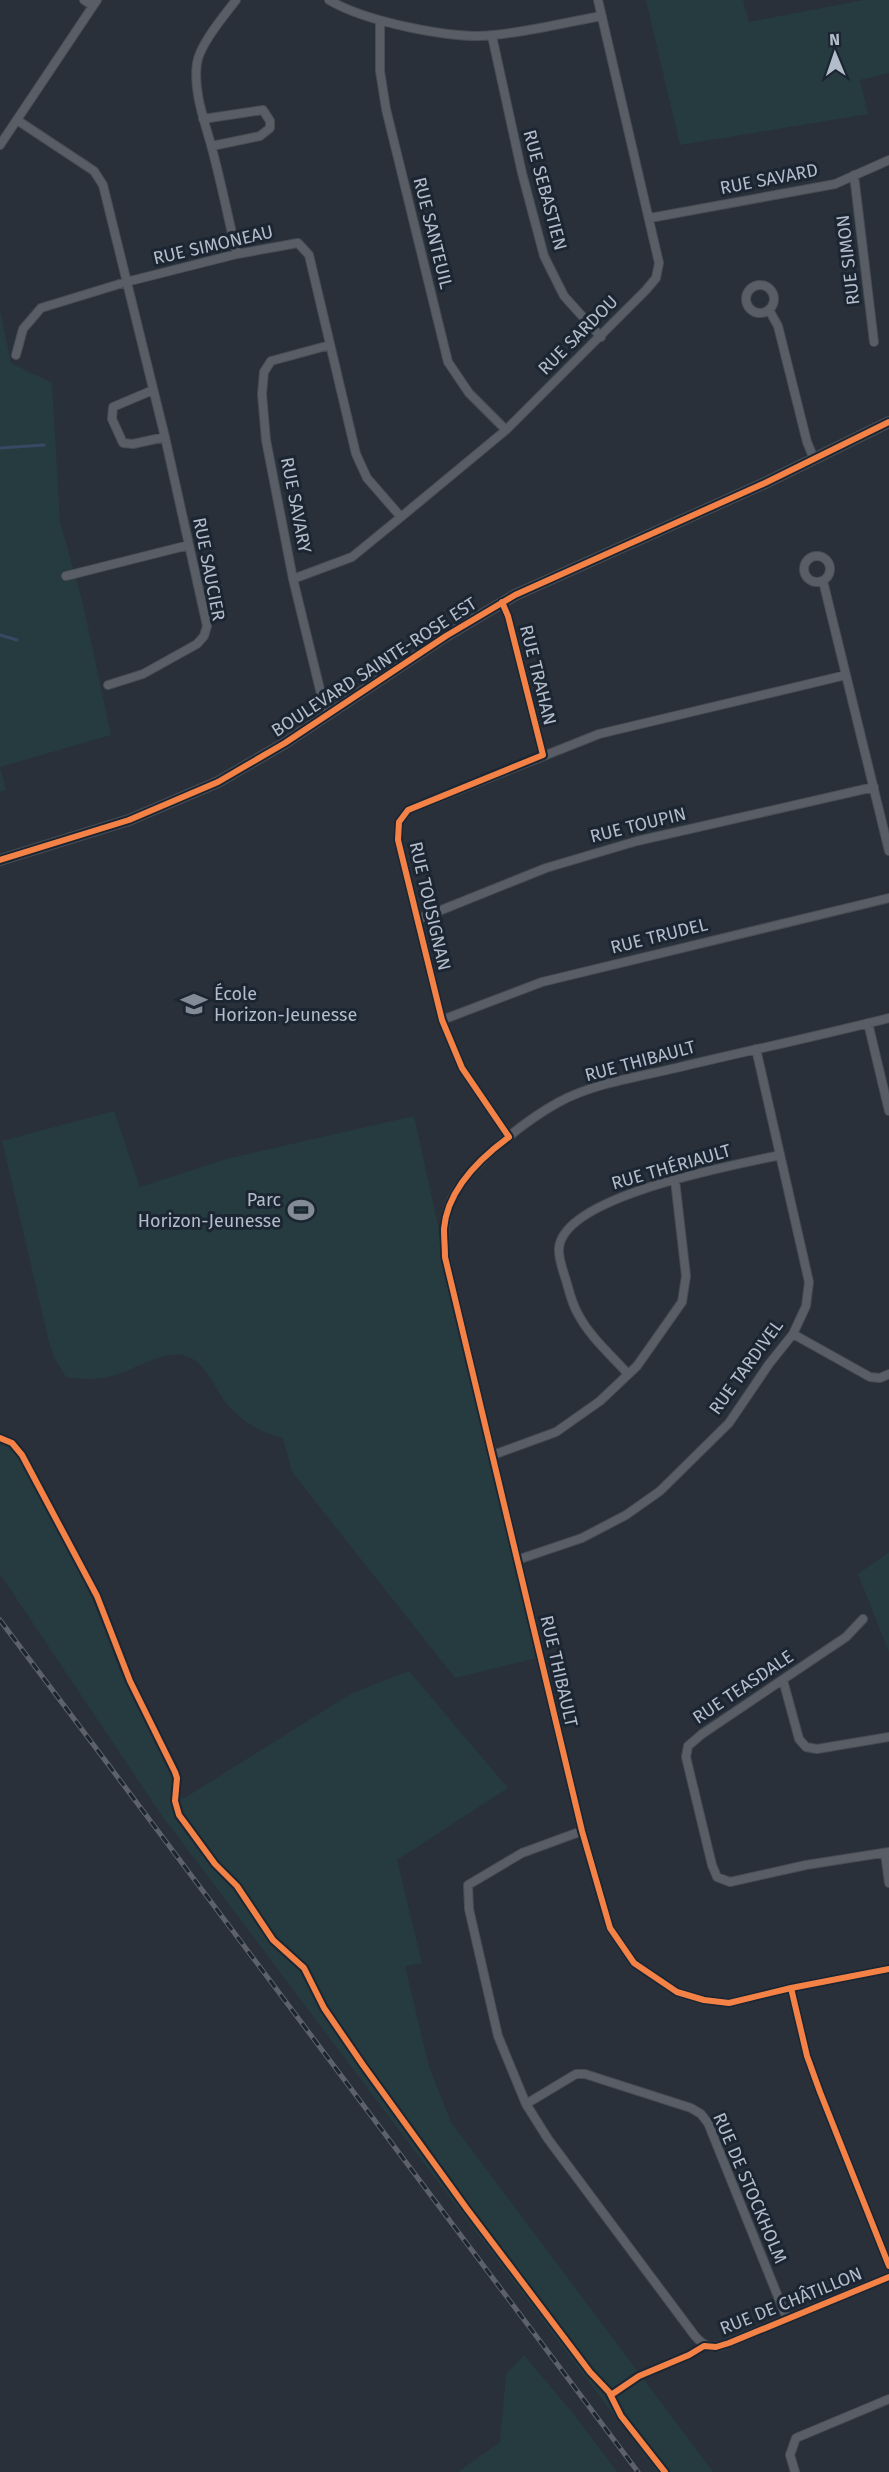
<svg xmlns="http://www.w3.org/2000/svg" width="889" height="2472" font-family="'Fira Sans',sans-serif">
  <rect width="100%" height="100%" fill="#293039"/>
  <!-- green -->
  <path fill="#263b3f" d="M646,0H743L749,22L864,0H889V73L860,80L868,114L680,145Z
    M0,310L11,363L52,383L60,522L83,604L111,735L0,767L6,790L0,792Z
    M114,1111L140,1187L226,1159L414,1116L445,1257L541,1657L455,1678L292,1472L283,1438C259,1431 245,1424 228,1405C214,1389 206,1360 183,1355C159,1351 130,1373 107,1377C94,1380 80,1379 66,1377L54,1357L49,1342L2,1141Z
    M0,1441L12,1446L33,1480L68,1547L99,1614L120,1671L183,1799L352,1693L409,1671L508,1788L397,1860L422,1963L405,1966L429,2067L451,2122L713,2472H657L160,1813L0,1574Z
    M889,1552V1652L858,1574Z
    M524,2355L576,2417L617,2472H458L500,2442L506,2374Z"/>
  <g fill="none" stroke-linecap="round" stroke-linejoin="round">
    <!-- stream -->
    <path stroke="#364a65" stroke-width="3" d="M0,448L44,445
      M0,635L17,640"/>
    <!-- minor casing -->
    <g stroke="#474c53" stroke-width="10">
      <path id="minor" d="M84,0L93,6
        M236,0C224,16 200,44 197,63C193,91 204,119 211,145C221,181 228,218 237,254
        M329,0C364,21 452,40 493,35C529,32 566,22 602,16
        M380,21V71L386,109L448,362L469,393L506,430
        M492,36L522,173L544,256L564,296L601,337
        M203,119L263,110L270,121V128L260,136L212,146
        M17,120L94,171L103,185L165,437L207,626L204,636L197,644L143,674L108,685
        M0,145L97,0
        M854,175L874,342
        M650,218L835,184L889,160
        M746 299a14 14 0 1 1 28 0a14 14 0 1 1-28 0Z
        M769,310L778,326L807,442L814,459
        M16,355L23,329L41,308L126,282L237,254L298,243L309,255L356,454L367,478L401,517
        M153,390L113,407L112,419L123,443L133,444L165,437
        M804 569a13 13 0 1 1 26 0a13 13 0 1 1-26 0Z
        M66,576L189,545
        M293,579L352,557L401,517L506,430L646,290L656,278L659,263L598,0
        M823,581L889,851
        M502,602L508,616L543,755
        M329,715L323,702L293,579L266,440L262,394L264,372L271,361L330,345
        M419,919L546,868L637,841L874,787
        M889,1018C818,1036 747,1051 676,1068C638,1077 594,1083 559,1102C526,1120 468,1165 452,1199C443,1217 444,1238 445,1257L582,1831L610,1928L634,1963L677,1992L704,2000L729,2003L791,1988L889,1969
        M442,1020L542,982L889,898
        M868,1023L889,1111
        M509,1137L462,1068L442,1020L398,840L399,822L408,810L599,734L846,675
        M793,1334L870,1377L880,1378L889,1374
        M628,1374C611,1355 590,1337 578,1314C572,1304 569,1291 566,1280C563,1271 558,1258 559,1248C564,1195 736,1165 780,1155
        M493,1455L556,1432L600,1401L637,1366L682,1302L686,1276L675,1180
        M517,1560L582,1538L626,1515L660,1491L729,1423L769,1364L793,1334L806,1306L809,1282L756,1049
        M863,1619L846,1637L702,1734L688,1746L686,1757L712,1865L717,1877L730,1882L806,1865L889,1852
        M783,1680L799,1739L806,1747L817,1749L889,1737
        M582,1831L522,1853L468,1885L469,1909L498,2036L526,2104L548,2139L695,2336C706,2349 714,2349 729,2343L889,2277
        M885,1853L889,1883
        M791,1988L807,2056L820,2092L889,2266
        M526,2104L576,2074H585L691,2108L701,2114L708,2123L787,2319
        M795,2472L790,2455L796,2438L889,2399"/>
    </g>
    <!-- tertiary casing -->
    <g stroke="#474c53" stroke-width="12">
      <path id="tertiary" d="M0,860L129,820L218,782L285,743L446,636L515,595L765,483L889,422"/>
    </g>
    <!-- minor -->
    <use href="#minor" stroke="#595e66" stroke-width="8"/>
    <!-- tertiary -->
    <use href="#tertiary" stroke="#595e66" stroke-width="10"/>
    <!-- rail casing -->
    <g stroke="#5d626a" stroke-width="5">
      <path id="rail" d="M0,1620L638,2472"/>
    </g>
    <!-- rail -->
    <use href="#rail" stroke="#1c2633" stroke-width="3" stroke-dasharray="9" stroke-linecap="butt"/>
    <!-- cycleway casing -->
    <g stroke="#1c2633" stroke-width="10">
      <path id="cycleway" d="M502,602L508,616L543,755L408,810L399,822L398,840L442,1020L462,1068L509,1137C479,1159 447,1190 444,1229C444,1238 445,1248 445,1257L582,1831L610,1928L634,1963L677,1992L704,2000L729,2003L791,1988L889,1969
        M0,860L129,820L218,782L285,743L446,636L515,595L765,483L889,422
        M0,1438L12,1443L22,1455L97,1596L130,1681L175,1772L177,1778L175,1801L179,1815L185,1823L215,1864L237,1886L273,1940L304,1968L324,2008L363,2065L467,2209L590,2372L609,2392L621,2416L665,2472
        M791,1988L807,2056L820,2092L889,2266
        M611,2395L639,2376L689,2355L704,2346L716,2347L729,2343L889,2277"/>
    </g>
    <!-- cycleway -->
    <use href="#cycleway" stroke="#f48246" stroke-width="6"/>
  </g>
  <!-- icons -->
  <defs>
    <g id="school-bare" transform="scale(2.07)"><path d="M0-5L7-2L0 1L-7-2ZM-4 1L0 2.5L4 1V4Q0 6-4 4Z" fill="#838b97" stroke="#1c2633" stroke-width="2.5" paint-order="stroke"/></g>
    <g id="stadium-bare" transform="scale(2.07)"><path d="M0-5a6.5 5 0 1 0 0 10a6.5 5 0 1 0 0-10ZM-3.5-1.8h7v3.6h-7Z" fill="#838b97" stroke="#1c2633" stroke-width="2.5" paint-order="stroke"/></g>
  </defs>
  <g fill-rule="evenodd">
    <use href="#school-bare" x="194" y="1004"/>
    <use href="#stadium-bare" x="301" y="1210"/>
  </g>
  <g text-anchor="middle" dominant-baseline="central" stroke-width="6" stroke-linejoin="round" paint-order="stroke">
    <!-- street labels -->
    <g font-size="18" fill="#b3bcca" stroke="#1c2633">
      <text transform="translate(769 179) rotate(-11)">RUE SAVARD</text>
      <text transform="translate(545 190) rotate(75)">RUE SEBASTIEN</text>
      <text transform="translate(433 233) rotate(76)">RUE SANTEUIL</text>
      <text transform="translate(213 245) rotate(-13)">RUE SIMONEAU</text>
      <text transform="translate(848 260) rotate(-97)">RUE SIMON</text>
      <text transform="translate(578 335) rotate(-45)">RUE SARDOU</text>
      <text transform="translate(296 505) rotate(79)">RUE SAVARY</text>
      <text transform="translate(209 569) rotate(79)">RUE SAUCIER</text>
      <text transform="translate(374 667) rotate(-33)">BOULEVARD SAINTE-ROSE EST</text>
      <text transform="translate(538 675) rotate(76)">RUE TRAHAN</text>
      <text transform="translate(638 825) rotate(-14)">RUE TOUPIN</text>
      <text transform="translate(430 906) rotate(77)">RUE TOUSIGNAN</text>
      <text transform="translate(659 936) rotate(-14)">RUE TRUDEL</text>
      <text transform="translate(640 1061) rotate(-15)">RUE THIBAULT</text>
      <text transform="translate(671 1167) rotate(-16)">RUE THÉRIAULT</text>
      <text transform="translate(746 1367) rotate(-54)">RUE TARDIVEL</text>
      <text transform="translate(559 1671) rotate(77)">RUE THIBAULT</text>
      <text transform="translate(743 1687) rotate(-34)">RUE TEASDALE</text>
      <text transform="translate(750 2188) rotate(67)">RUE DE STOCKHOLM</text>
      <text transform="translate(791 2301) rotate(-22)">RUE DE CHÂTILLON</text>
    </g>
    <!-- poi labels -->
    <g font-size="18" fill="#b3bcca" stroke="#1c2633" text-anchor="start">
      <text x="214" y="994">École<tspan x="214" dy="21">Horizon-Jeunesse</tspan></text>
      <text x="281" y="1200" text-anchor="end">Parc<tspan x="281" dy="21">Horizon-Jeunesse</tspan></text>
    </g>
  </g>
  <!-- north arrow -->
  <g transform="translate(835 54) rotate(358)" stroke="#1c2633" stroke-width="4.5" paint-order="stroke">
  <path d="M0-4.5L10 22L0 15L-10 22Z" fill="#b3bcca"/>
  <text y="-9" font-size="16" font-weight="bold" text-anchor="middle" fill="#b3bcca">N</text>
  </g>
</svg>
